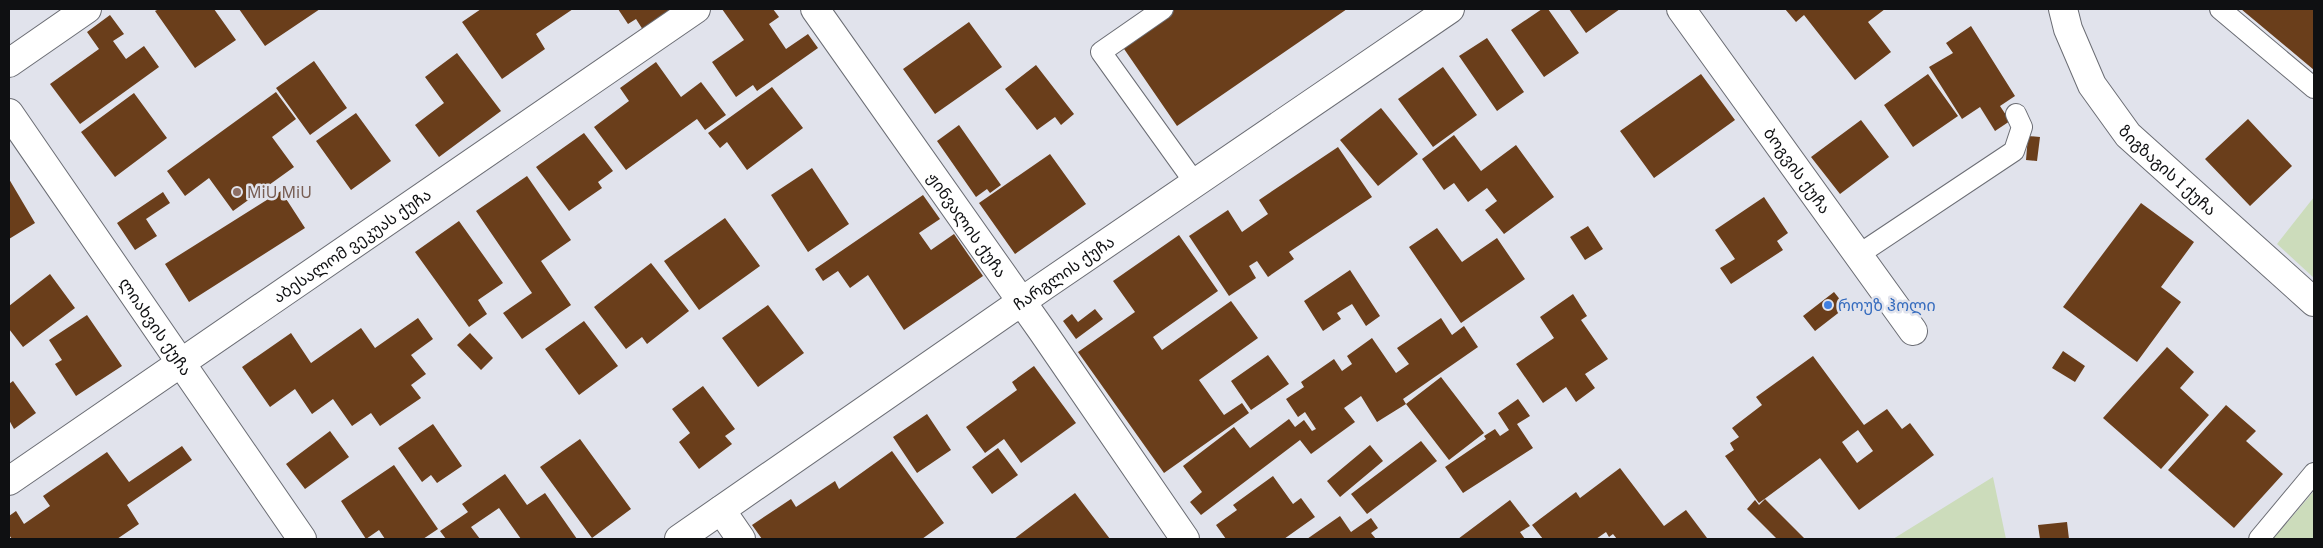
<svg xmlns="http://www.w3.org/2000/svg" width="2323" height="548" font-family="Georgia,'Noto Sans Georgian',serif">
  <rect width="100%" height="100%" fill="#e1e3ec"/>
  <!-- green -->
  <path fill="#ccdcbb" d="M2314,197V278L2277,244Z
    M1993,477L2006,539H1893Z
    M2314,491V539H2273Z"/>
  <!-- building -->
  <path fill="#6a3e1b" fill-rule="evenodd" d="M159,9H214L236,40L195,68L155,11Z
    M239,9H320L265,46Z
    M481,9H573L536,34L545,49L502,79L462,22Z
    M618,9H681L645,33L636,19L628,24Z
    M722,9H773L779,17L769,24L786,49L808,34L818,48L757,91L753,85L736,97L712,62L744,40Z
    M1170,9H1347L1177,126L1120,43Z
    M1542,9H1548L1579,53L1544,77L1511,30Z
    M1569,9H1620L1586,33Z
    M1785,9H1885L1868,22L1891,52L1855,80L1804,15L1796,22Z
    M2241,9H2314V70Z
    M110,15L124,34L113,41L126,59L144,46L159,67L80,124L50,84L99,49L87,32Z
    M969,22L1002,67L935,114L903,69Z
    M1971,26L2015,96L2000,106L2010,121L1995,131L1980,107L1962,119L1929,67L1953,53L1946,43Z
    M1487,38L1524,92L1497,111L1459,56Z
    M457,53L501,111L439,157L415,125L444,103L425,77Z
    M314,61L347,108L310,135L276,88Z
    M656,62L681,97L701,82L726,115L705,130L697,119L626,170L594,127L629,101L620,88Z
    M1036,65L1074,114L1061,125L1055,117L1037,130L1005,89Z
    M1443,67L1477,115L1433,147L1398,99Z
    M1701,74L1735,120L1654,178L1620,131Z
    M1928,74L1958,116L1913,147L1884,105Z
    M772,87L803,128L747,170L727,142L720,148L708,133Z
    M276,92L296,119L272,137L294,167L233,211L209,178L185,196L167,171Z
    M134,93L167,138L115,177L81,132Z
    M1381,108L1418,154L1378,186L1340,140Z
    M356,113L391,161L351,190L316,141Z
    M2248,119L2292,166L2250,206L2205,159Z
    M1861,120L1889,157L1840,194L1811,157Z
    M959,125L1001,185L990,193L987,189L976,197L937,141Z
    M584,133L613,171L598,182L602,188L569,211L536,167Z
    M1454,135L1481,171L1516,145L1554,197L1504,234L1485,210L1497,201L1487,188L1468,202L1454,183L1444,190L1422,159Z
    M2028,136L2040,137L2037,161L2026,160Z
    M1338,147L1372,197L1289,252L1294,259L1268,277L1257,261L1249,266L1256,278L1229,296L1189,236L1228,210L1242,232L1268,214L1259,200Z
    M1050,154L1086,204L1015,254L979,203Z
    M812,168L849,224L808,252L771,195Z
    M527,176L571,240L541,261L571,305L522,339L503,313L532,293L476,211Z
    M9,179L35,223L9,239Z
    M281,191L305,228L189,302L165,264Z
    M163,192L170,203L146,219L157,236L135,250L117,223Z
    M923,195L940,219L919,233L931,250L954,234L983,276L904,330L868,275L850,288L838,271L823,281L815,269Z
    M1764,197L1788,233L1777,241L1783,250L1731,284L1720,268L1735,259L1715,230Z
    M2141,203L2194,242L2161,287L2181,302L2137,362L2063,307Z
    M725,218L760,266L699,310L664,261Z
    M459,221L503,283L478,300L487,314L469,327L415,252Z
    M1588,226L1603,249L1585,260L1570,237Z
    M1437,228L1462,262L1497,238L1525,279L1461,323L1409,247Z
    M1179,235L1218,291L1153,337L1162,350L1231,301L1258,338L1199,380L1224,415L1242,403L1249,413L1164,473L1078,352L1135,312L1113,281Z
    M651,263L689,311L647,344L642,337L626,349L594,307Z
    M1350,270L1380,316L1366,326L1352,304L1337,313L1341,319L1323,331L1304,301Z
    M50,274L75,308L23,347L9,329V306Z
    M1834,292L1846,307L1815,331L1803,316Z
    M1573,294L1587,316L1581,320L1608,359L1585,374L1595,388L1576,402L1566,387L1543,403L1516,364L1554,338L1540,317Z
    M768,305L804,353L758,387L722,338Z
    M1095,309L1103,319L1076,339L1063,321L1072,314L1078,322Z
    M87,315L122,366L76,396L55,364L62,360L49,340Z
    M418,318L433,339L411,355L426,374L411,385L421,398L380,426L371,413L352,426L333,399L312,414L295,389L270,407L242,367L291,333L311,363L361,328L375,348Z
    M1441,318L1452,335L1464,326L1478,347L1403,399L1406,404L1441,377L1484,433L1449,460L1406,404L1377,422L1361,396L1344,408L1355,422L1311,454L1300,440L1201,515L1190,502L1202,492L1183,466L1234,427L1250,448L1289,419L1295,427L1304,420L1312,431L1316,429L1305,412L1298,417L1286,399L1304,387L1301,382L1334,359L1342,371L1352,364L1347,356L1372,338L1396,373L1409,364L1397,348Z
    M584,321L618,366L579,395L545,349Z
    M470,333L493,358L481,370L457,345Z
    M2167,347L2194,372L2180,388L2209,415L2161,469L2103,418Z
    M2063,351L2085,366L2075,382L2052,368Z
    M1268,355L1289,384L1251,410L1231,381Z
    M1813,356L1864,425L1887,409L1902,429L1910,423L1934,455L1859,510L1820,458L1759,503L1725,456L1734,450L1730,443L1739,437L1732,428L1762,405L1756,397ZM1858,430L1873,451L1857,463L1842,442Z
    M1034,366L1076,423L1021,463L1004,439L985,453L966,427L1017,390L1012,382Z
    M13,381L36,413L14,429L9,420V384Z
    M703,386L735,429L725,436L732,444L699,469L679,442L690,433L672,409Z
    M1518,399L1530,416L1517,424L1533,448L1463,493L1445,467L1486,439L1484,436L1495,429L1500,436L1509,430L1498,413Z
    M2226,405L2256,431L2246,441L2283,474L2234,528L2168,470Z
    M927,414L951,450L917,473L893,437Z
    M433,424L462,466L437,483L431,475L422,482L398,448Z
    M330,431L349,457L305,489L286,464Z
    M580,439L631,509L592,538L540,467Z
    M1421,441L1437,461L1367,514L1351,494Z
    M1370,445L1383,461L1340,497L1327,481Z
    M182,446L192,460L127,505L139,524L117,539H12L9,535V516L16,511L24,524L50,506L43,496L107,452L129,482Z
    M998,448L1018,475L992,494L972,467Z
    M892,451L944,523L922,539H762L752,525L791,499L796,507L835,481L839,489Z
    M394,465L438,529L423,539H385L379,530L366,539L341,501Z
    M1620,468L1664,526L1686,510L1707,538L1617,539L1613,534L1609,537L1606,532L1596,539H1543L1532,525L1576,492L1580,498Z
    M505,474L527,505L545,493L577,539H521L499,508L471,527L480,539H446L440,531L468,512L462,504Z
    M1273,476L1293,504L1301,498L1315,517L1284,539H1226L1216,525L1237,510L1233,505Z
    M1075,493L1110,539H1014Z
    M1765,499L1805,539H1777L1747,509L1755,500L1759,505Z
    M1510,500L1530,526L1520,532L1525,539H1458Z
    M1340,516L1351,532L1371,518L1378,528L1371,533L1376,539H1307Z
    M2067,522L2069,539H2040L2038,525Z"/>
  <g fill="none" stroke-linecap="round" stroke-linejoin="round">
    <!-- service casing -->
    <g stroke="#6b6d74" stroke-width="22">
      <path id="service" d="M1163,9L1101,52L1195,183
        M2220,9L2314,88
        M1858,255L2014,151L2022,127L2016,114
        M2259,539L2314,473"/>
    </g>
    <!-- minor casing -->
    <g stroke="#6b6d74" stroke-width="30">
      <g id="minor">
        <path id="s1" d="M815,9L1043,332L1185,539"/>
        <path id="s2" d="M1681,9L1913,331"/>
        <path id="s3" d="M2063,9L2068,29L2092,85L2128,135L2314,302"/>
        <path d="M9,63L87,9"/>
        <path id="s4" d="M9,113L302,539"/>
        <path id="s5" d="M9,481L696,9"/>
        <path d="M721,510L741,539"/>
        <path id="s6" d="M679,539L1044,286L1450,9"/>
      </g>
    </g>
    <!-- service -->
    <use href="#service" stroke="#fff" stroke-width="20"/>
    <!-- minor -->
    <use href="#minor" stroke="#fff" stroke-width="28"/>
  </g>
  <!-- markers -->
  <circle fill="#8d6e63" stroke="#e1e3ec" stroke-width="2" cx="237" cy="192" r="5"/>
  <circle fill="#3f7fe0" stroke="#e1e3ec" stroke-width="2" cx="1828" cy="305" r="5"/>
  <g text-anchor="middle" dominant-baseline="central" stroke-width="5" stroke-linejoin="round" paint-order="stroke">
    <!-- street labels -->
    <g font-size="16" fill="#0f1012" stroke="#e1e3ec">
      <text stroke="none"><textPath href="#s3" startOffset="196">ზიგზაგის I ქუჩა</textPath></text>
      <text stroke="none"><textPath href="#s2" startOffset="199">ბოგვის ქუჩა</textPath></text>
      <text stroke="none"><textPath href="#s1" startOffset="264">ჟინვალის ქუჩა</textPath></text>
      <text stroke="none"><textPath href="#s5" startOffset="416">აბესალომ ვეკუას ქუჩა</textPath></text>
      <text stroke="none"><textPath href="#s6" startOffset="468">ჩარგლის ქუჩა</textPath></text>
      <text stroke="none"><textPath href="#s4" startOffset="259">ლიახვის ქუჩა</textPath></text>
    </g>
    <!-- education labels -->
    <g font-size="16" fill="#785e54" stroke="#e1e3ec" text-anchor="start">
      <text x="247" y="192">MiU MiU</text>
    </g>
    <!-- shop labels -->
    <g font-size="16" fill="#366cbe" stroke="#e1e3ec" text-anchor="start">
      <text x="1838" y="305">როუზ ჰოლი</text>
    </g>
  </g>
  <!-- border -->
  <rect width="2323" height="548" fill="none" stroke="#0f1012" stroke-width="20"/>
</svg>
